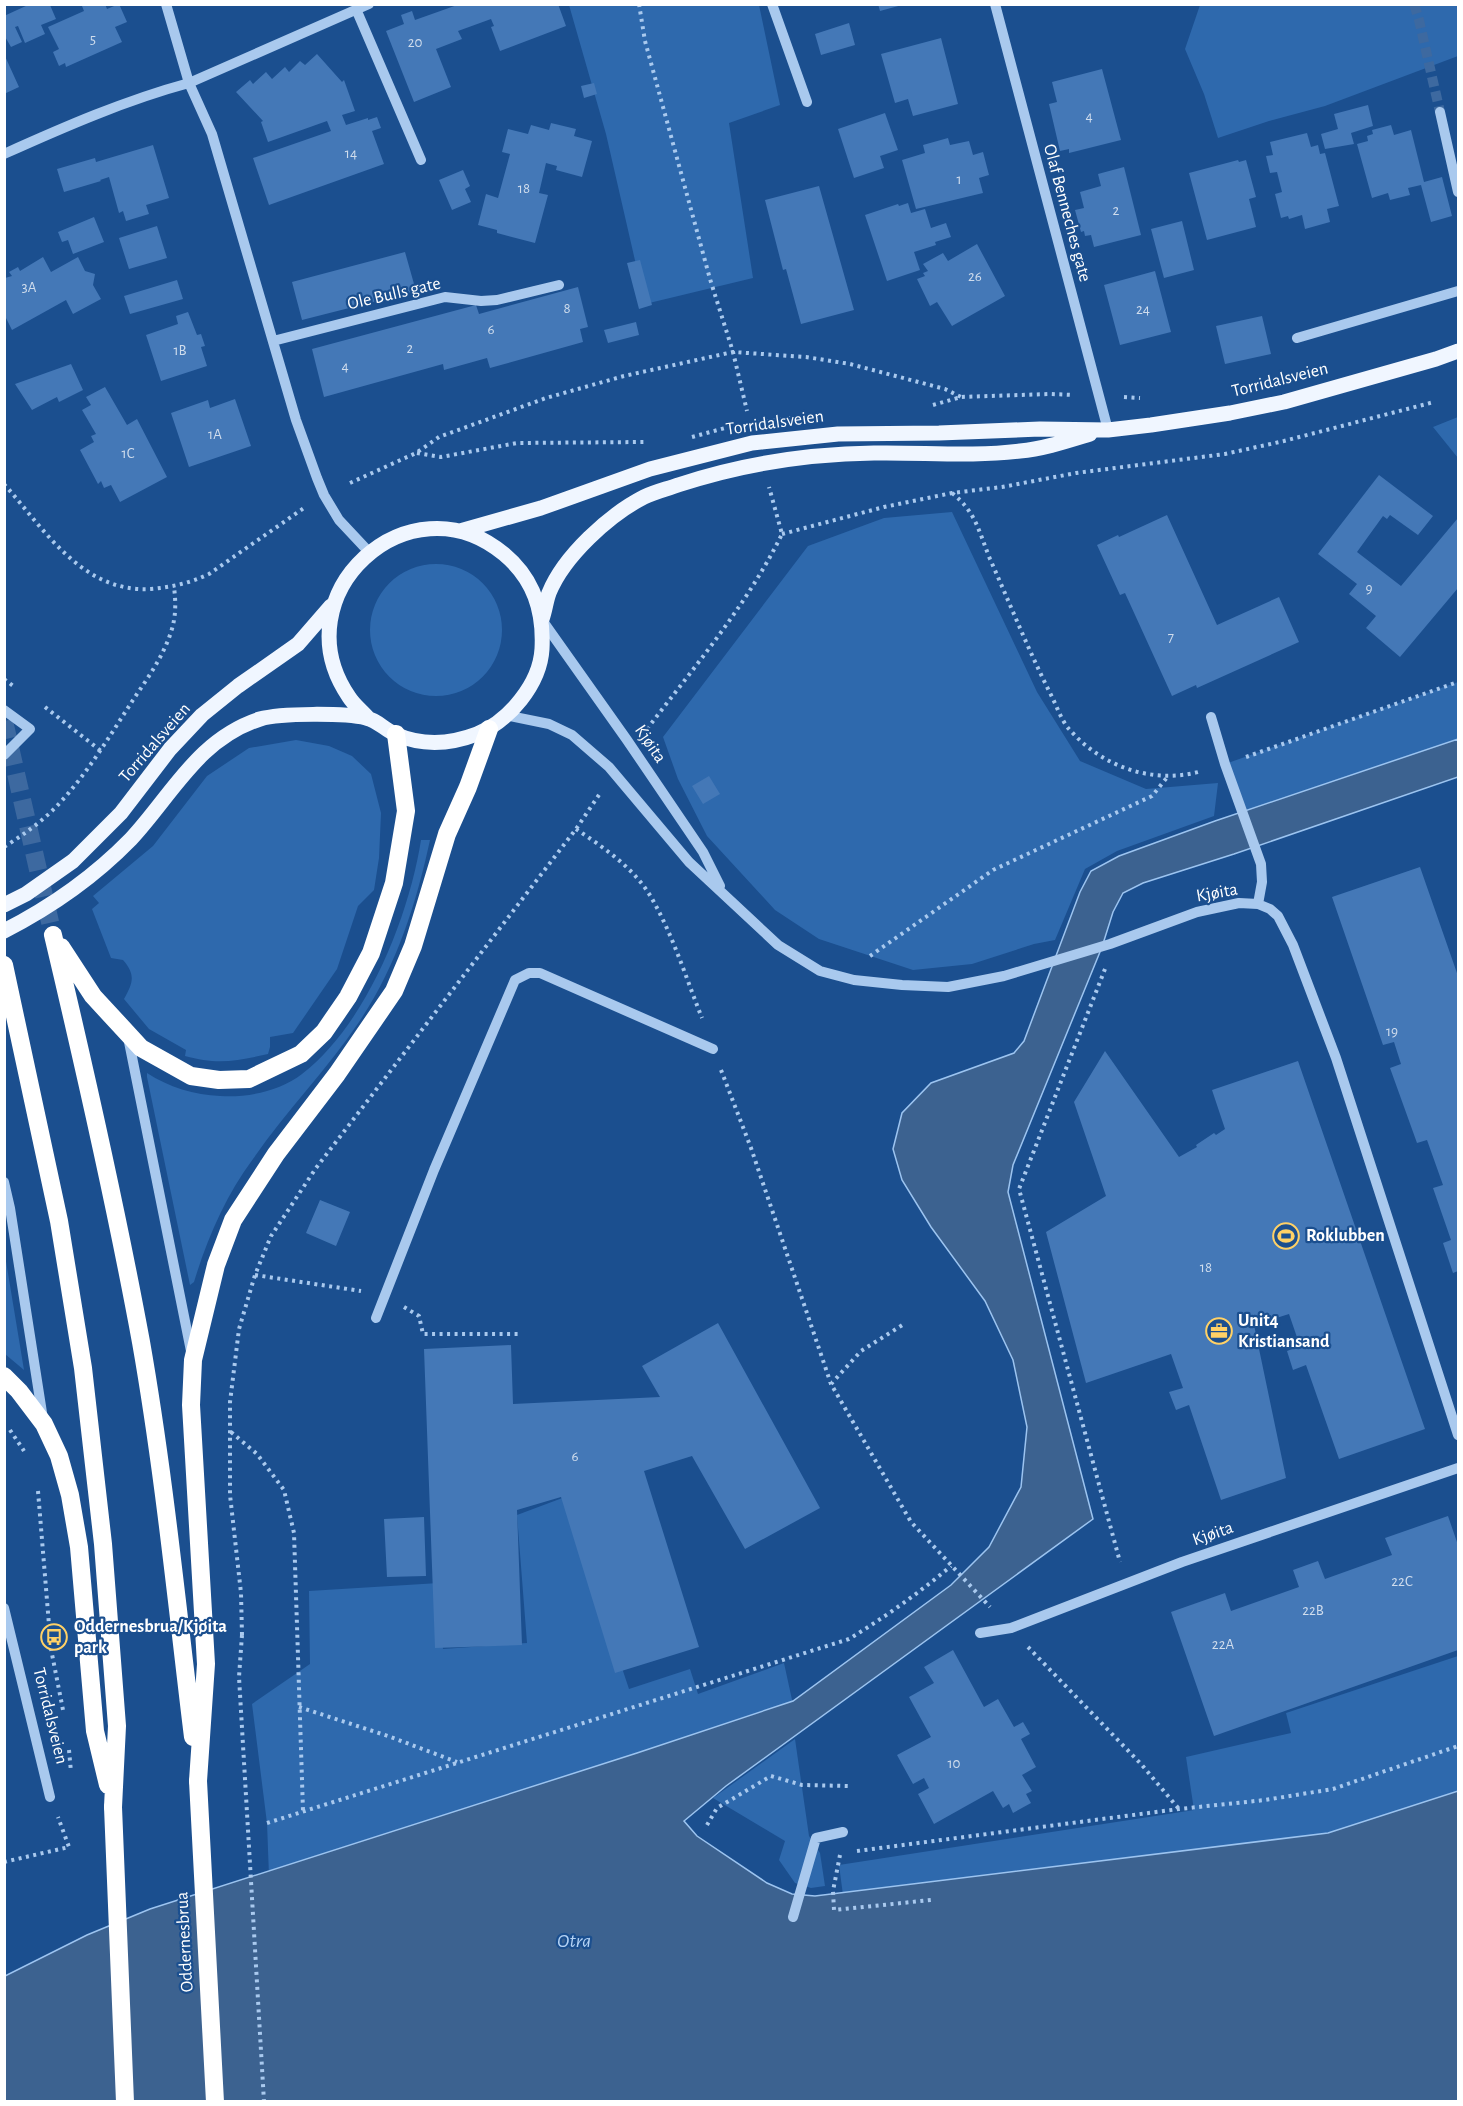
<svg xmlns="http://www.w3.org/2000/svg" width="1463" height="2106" font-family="'Alegreya Sans',sans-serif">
  <rect width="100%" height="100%" fill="#1b4f8f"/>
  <!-- green -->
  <path fill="#2e69ad" d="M569,5H759L780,105L729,123L753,278L645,304L606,134Z
    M1200,5H1458V56L1325,106L1269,121L1218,138L1204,94L1185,49Z
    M1458,417V458L1433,427Z
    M952,512L1037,692L1080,761L1146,789L1218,783L1214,816L1117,851L1085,869L1055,940L1034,944L972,964L913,970L819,939L775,910L707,836L678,779L663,737L808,546L884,518Z
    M370 630a66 66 0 1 1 132 0a66 66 0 1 1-132 0Z
    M1458,682V741L1244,814L1225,764Z
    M296,740L329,746L352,756L371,774L381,813L379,858L374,890L358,906L337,969L293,1033L270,1037V1047L268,1054C237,1061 217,1065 185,1056L186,1050L149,1029L124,999C133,983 136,975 123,960L111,958L92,909L99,903L93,896L153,846L207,776L249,748Z
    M421,840H430C416,905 396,967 359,1022C327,1070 286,1111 253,1159C226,1195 207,1239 194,1282L190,1285L147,1077V1073C168,1087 195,1095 220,1096C247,1098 280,1091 302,1074C366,1025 409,917 421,840Z
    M4,1249L24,1370L5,1354Z
    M565,1497L629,1689L690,1669L698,1694L784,1663L794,1709L269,1876L267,1823L252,1704L310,1664L309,1591L439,1583L443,1649L527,1643L517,1515Z
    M1458,1656V1793L1335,1836L843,1895L839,1865L1194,1810L1186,1757L1291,1733L1286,1713Z
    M795,1739L809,1836L820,1853L825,1886L811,1888L795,1883L779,1860L785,1841L713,1798Z"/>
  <!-- water -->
  <path fill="#3c6290" stroke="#9cc4f0" stroke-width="1.5" d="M1458,739V777L1234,854L1143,883L1123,893L1113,912L1102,947L1013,1165L1008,1192L1093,1519L726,1786L684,1821L697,1836L767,1883L792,1894L815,1896L1328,1833L1458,1791V2101L5,2102V1976L87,1935L150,1909L637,1753L793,1701L951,1585L989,1547L1021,1487L1027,1427L1013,1360L985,1301L931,1227L902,1180L893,1149L902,1113L931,1083L1014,1053L1024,1041L1080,892L1091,871L1119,856L1215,821Z"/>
  <!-- building -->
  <path fill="#4478b7" d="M86,4H105L107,9L119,4L127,22L115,27L122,42L66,67L65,63L59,66L53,52L59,49L48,27L84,11L82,6Z
    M460,4H558L566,26L500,51L491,27L494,26L491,19L458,31L462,39L436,49L451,87L414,102L386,31L404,24L401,15L412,11L415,20Z
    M878,4H902V5L880,11Z
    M28,5H50L56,19L41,25L45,34L25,43L18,26L15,27L22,42L11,47L4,35V16Z
    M849,23L855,45L821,55L815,34Z
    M941,38L958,104L913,116L908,99L895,103L881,54Z
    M4,54L19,87L4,94Z
    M317,54L342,82L344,80L355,111L342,115L346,125L368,118V120L377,117L381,128L372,131L384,164L269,205L253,158L331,131L327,121L268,142L261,122L263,121L236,92L250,80L253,84L266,72L272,79L285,67L289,72L300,61L305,65Z
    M1102,69L1121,140L1069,153V149L1060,151L1049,104L1057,102L1052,82Z
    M594,83L597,94L584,98L581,86Z
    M1368,105L1373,126L1351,133L1354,144L1325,149L1321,134L1338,129L1334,114Z
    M885,113L898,150L880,156L884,168L854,178L838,129Z
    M551,123L576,129L574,136L592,141L582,177L556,170L557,166L546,163L539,193L548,195L535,243L497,233V230L478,225L486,194L498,198L510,154L502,152L508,129L528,134L531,125L549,130Z
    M1391,125L1394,135L1411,130L1424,182L1442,177L1452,216L1431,222L1421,185L1408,188L1410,195L1390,200L1388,193L1372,198L1357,144L1368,141L1367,136L1373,134L1372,130Z
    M1307,133L1311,147L1318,145L1320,154L1325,153L1339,206L1327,209L1330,222L1305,229L1302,215L1289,219L1288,216L1281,218L1275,194L1282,192L1277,172L1270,173L1266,156L1273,155L1270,142Z
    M948,138L950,145L969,141L973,155L983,152L989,175L979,178L983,193L916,209L902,160L925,153L923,145Z
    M153,145L169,198L146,205L149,214L126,221L123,211L119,213L109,177L100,180L101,181L64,192L57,169L95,158L96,162Z
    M1238,160L1239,162L1246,160L1256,197L1249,199L1256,227L1207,240L1189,173Z
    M1124,167L1141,235L1094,247L1091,235L1085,236L1084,231L1081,232L1075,210L1084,208L1080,192L1101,186L1098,174Z
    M463,170L470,186L465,189L471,202L452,210L439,180Z
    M819,186L854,310L801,324L786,269L783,270L765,200Z
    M908,203L911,213L925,209L931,228L946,223L951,237L935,242L936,245L914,252L920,270L887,281L865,215L898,204L899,206Z
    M94,217L104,242L73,254L68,240L62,242L58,232Z
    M1182,221L1194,270L1164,278L1151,229Z
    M157,226L167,258L129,269L119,238Z
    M977,244L1005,296L952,326L937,302L930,306L917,279L925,276L923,273L928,271L923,264L943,253L948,261Z
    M405,252L416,291L302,320L292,282Z
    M43,257L51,272L78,257L85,271L95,274L93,285L101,299L73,314L66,300L12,330L5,316V278L12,276L9,272L18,267L20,271Z
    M640,260L652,305L639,309L627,263Z
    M1155,271L1171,332L1120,345L1104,285Z
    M177,280L183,299L130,314L124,296Z
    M578,287L588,327L580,329L583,342L490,368L487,358L444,370L443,364L324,397L312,349L476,305L479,314Z
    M188,312L197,335L201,334L205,346L201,347L207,366L161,381L146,335L178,324L176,316Z
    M1262,316L1271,354L1225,364L1216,326Z
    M636,322L639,335L608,343L604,330Z
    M71,364L83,390L59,402L57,397L32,410L15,384Z
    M105,387L127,425L137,419L167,477L120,502L111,485L104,488L101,481L98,484L80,450L94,442L91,436L96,434L82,410L91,405L86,397Z
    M235,399L251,446L189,467L171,413L208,400L210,408Z
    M1379,475L1433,516L1418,535L1390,515L1387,519L1383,516L1357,552L1401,586L1458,518V588L1400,657L1366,628L1376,616L1349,594L1357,584L1318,554Z
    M1167,515L1217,625L1279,597L1299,642L1197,688L1196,685L1172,696L1125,593L1120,595L1097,545L1118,535L1119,537Z
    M709,776L720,794L703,804L692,786Z
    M1420,867L1458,976V1271L1453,1273L1443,1243L1451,1240L1433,1188L1443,1185L1427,1140L1417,1143L1390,1068L1401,1064L1394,1042L1383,1045L1332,897Z
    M1105,1051L1179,1157L1197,1147L1196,1145L1214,1133L1216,1135L1225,1129L1212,1090L1298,1061L1425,1429L1339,1459L1306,1365L1293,1370L1287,1351L1300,1346L1289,1314L1254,1325L1286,1478L1221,1500L1189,1405L1176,1410L1169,1392L1183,1388L1171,1354L1086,1383L1046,1232L1106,1196L1074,1102Z
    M320,1200L350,1212L336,1246L306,1233Z
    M718,1323L820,1508L745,1549L692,1456L644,1471L699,1647L615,1673L561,1497L517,1510L522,1645L435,1648L424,1349L511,1345L513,1404L660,1397L642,1366Z
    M1448,1516L1458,1545V1650L1214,1736L1171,1612L1225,1593L1231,1611L1299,1587L1293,1570L1318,1561L1325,1579L1392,1555L1385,1538Z
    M424,1517L426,1576L387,1577L384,1519Z
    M953,1650L984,1707L998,1699L1014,1727L1023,1722L1030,1734L1021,1739L1036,1767L1022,1775L1032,1791L1026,1794L1031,1803L1013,1813L1009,1804L1003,1808L993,1791L934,1824L918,1794L929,1788L924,1778L913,1784L897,1755L931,1737L909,1697L934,1683L924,1667Z"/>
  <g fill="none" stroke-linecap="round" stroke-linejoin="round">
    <!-- minor-tunnel -->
    <path stroke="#3d69a0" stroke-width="10" stroke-dasharray="10 5" stroke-linecap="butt" d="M1414,4L1419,20L1440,112"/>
    <!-- highway-tunnel -->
    <path stroke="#3d69a0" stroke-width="18" stroke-dasharray="18 9" stroke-linecap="butt" d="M4,721L53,935"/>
    <!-- path -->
    <path stroke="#a9c9ee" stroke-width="4" stroke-dasharray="3 4.5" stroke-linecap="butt" d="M639,4L645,41L710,279L733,352L747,411
      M1124,397L1140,398
      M933,405L961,397L1051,394L1074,395
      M417,453L441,457L517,443L644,442
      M350,483L416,453L439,437L546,398L624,376L733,352L806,357L850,364L945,389L961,397
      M4,484C45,530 82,593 151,589C172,587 190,583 209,574L304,508
      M952,493C976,512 979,532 990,559C1010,604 1028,649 1050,693C1056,704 1061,720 1069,729C1102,767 1153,785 1202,771
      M782,534L884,507L952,493L1002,487L1076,473L1225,454L1284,441L1434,402
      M4,679L16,688
      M45,707L101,751
      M647,729C695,666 747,605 782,534L769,487
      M1246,757L1458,682
      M576,829C603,847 634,868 651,897C673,935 686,978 702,1018
      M4,847C23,835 40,823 55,808C86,776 109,737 133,700C147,679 163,657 171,632C176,617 176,603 174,587
      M870,956L993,870L1152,796L1169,775
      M1105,969L1019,1189L1120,1562
      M721,1070L751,1148L831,1384L911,1522L990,1607
      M255,1275L361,1291
      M404,1307L419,1316L423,1334H519
      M831,1384L861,1351L904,1324
      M10,1430L24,1451
      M231,1432L257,1454L284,1490L294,1533L303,1811
      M38,1491L51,1649L63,1710
      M242,1635L241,1593L230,1495V1402L239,1329L255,1275L271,1236L316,1168L576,829L601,792
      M1028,1647L1141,1764L1179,1809
      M299,1707L388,1736L457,1762
      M69,1750L71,1772
      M267,1823L849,1639C885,1617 919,1593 951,1566
      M707,1825L717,1808L771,1776L802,1785L850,1786
      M857,1851L1179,1809L1265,1800L1333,1789L1458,1746
      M840,1855L833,1891L834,1910L931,1900
      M4,1862L69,1847L58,1817"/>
    <!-- minor -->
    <path stroke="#a9c9ee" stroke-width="10" d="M166,4L189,83L212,134L296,420L317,478L324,495L339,520L369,552
      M772,4L807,102
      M995,4L1108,430
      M356,9L421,160
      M1440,112L1458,192
      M4,154C64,127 126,100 189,83L369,4
      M1297,338L1458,291
      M273,341L445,297L481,301L497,300L559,285
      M542,620L627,740L703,852L720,886
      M4,710L30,729L4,755
      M505,715L549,724L572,735L609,767L689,862L778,945L820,971L854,980L902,985L948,987L1004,976L1110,944L1197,912L1239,903L1258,904L1270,909L1278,916L1293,945L1336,1058L1458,1435
      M1211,717L1225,764L1261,864L1262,882L1258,904
      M128,1037L191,1351
      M4,1182L10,1208L43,1419
      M376,1318L434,1170L515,980L529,973H540L713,1049
      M4,1608L50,1797
      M980,1633L1011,1628L1182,1562L1458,1468
      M793,1917L816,1838L843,1832"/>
    <!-- major -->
    <path stroke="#f0f6ff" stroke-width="15" d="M460,531L541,508L650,469L752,443L838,434L939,433L1040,429L1108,430L1151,425L1230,413L1284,402L1436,359L1458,351
      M542,619C545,611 546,601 549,593C564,556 609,515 644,497C654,492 667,489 678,485C741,464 808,454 874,453C922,452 972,457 1020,451C1043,449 1067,441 1090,434
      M4,905L26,894L73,861L121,813L170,749L202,715L238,686L298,644L331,606
      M4,931C51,907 94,877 131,839C172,795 198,739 260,719C280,713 346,713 366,718C377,720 385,730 395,734C422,746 451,744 477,734C509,721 540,684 542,649C544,611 534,579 504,554C409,475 279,595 349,697C354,705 362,711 368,718"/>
    <!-- highway -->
    <path stroke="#fff" stroke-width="18" d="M53,935C85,1070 116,1206 141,1342C164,1473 177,1606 193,1737
      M61,947L93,996L141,1048L191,1076L219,1080L249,1079L301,1054L324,1032L348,997L371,953L394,883L406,811L396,734
      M4,965L59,1221L83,1368L103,1544L117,1726L113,1807
      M4,1376L19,1391L44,1424L59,1456L70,1495L79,1547L95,1731L108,1785
      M198,1781L206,1664L191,1405L193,1360L216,1265L233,1220L276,1154L337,1074L394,991L413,946L447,834L468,787L489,729"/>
    <!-- path-bridge -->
    <path stroke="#a9c9ee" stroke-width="4" stroke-dasharray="3 4.5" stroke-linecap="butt" d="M692,437L725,428L809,415
      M242,1635L239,1677L264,2102"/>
    <!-- highway-bridge -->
    <path stroke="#fff" stroke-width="18" d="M198,1781L215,2102
      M113,1807L125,2102"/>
  </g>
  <!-- icons -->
  <defs>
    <g id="stadium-ring" transform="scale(1.35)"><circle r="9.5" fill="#1b4f8f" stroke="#ffd166" stroke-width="1.5"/><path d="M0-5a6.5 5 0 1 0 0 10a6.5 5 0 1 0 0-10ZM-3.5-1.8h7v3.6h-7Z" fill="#ffd166"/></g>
    <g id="office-ring" transform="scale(1.35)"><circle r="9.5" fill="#1b4f8f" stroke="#ffd166" stroke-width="1.5"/><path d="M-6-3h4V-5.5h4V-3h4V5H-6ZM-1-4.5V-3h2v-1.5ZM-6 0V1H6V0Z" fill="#ffd166"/></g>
    <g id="bus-ring" transform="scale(1.35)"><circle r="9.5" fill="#1b4f8f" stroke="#ffd166" stroke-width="1.5"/><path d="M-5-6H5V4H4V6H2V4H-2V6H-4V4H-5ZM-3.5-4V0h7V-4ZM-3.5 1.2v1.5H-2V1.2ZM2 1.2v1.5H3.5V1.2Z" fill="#ffd166"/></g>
  </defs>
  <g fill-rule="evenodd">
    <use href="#stadium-ring" x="1286" y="1236"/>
    <use href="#office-ring" x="1219" y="1331"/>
    <use href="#bus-ring" x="54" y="1637"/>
  </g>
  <g text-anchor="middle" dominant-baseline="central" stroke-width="4.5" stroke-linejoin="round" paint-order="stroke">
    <!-- number labels -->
    <g font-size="15" fill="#d0dded">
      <text x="93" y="39">5</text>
      <text x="415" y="42">20</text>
      <text x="1089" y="116">4</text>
      <text x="351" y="153">14</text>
      <text x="959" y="179">1</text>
      <text x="524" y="188">18</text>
      <text x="1116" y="210">2</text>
      <text x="975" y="276">26</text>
      <text x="29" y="287">3A</text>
      <text x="567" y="308">8</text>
      <text x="1143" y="309">24</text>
      <text x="491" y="329">6</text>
      <text x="410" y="348">2</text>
      <text x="180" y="350">1B</text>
      <text x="345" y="366">4</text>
      <text x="215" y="434">1A</text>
      <text x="128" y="453">1C</text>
      <text x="1369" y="588">9</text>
      <text x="1171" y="637">7</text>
      <text x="1392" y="1031">19</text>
      <text x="1206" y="1267">18</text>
      <text x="575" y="1456">6</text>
      <text x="1402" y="1581">22C</text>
      <text x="1313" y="1610">22B</text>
      <text x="1223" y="1644">22A</text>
      <text x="954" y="1763">10</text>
    </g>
    <!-- street labels -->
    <g font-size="18" fill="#fff" stroke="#1b4f8f">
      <text transform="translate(1067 213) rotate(75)">Olaf Benneches gate</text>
      <text transform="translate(394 294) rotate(-13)">Ole Bulls gate</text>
      <text transform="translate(1280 380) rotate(-14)">Torridalsveien</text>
      <text transform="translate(775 423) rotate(-8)">Torridalsveien</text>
      <text transform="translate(155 743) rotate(-49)">Torridalsveien</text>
      <text transform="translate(650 744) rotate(56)">Kjøita</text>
      <text transform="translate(1217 893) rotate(-10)">Kjøita</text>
      <text transform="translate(1213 1534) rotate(-19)">Kjøita</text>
      <text transform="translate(50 1716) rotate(76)">Torridalsveien</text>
      <text transform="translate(185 1942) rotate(-93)">Oddernesbrua</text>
    </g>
    <!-- poi labels -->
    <g font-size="18" font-weight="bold" fill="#fff" stroke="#1b4f8f" text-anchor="start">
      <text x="1306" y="1236">Roklubben</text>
      <text x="1238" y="1321">Unit4<tspan x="1238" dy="21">Kristiansand</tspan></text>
      <text x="74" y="1627">Oddernesbrua/Kjøita<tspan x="74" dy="21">park</tspan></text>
    </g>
    <!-- water labels -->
    <g font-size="20" font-style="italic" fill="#b5d3f5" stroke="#1b4f8f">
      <text x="574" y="1941">Otra</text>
    </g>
  </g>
  <!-- border -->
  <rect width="1463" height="2106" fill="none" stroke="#ffffff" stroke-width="12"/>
</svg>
